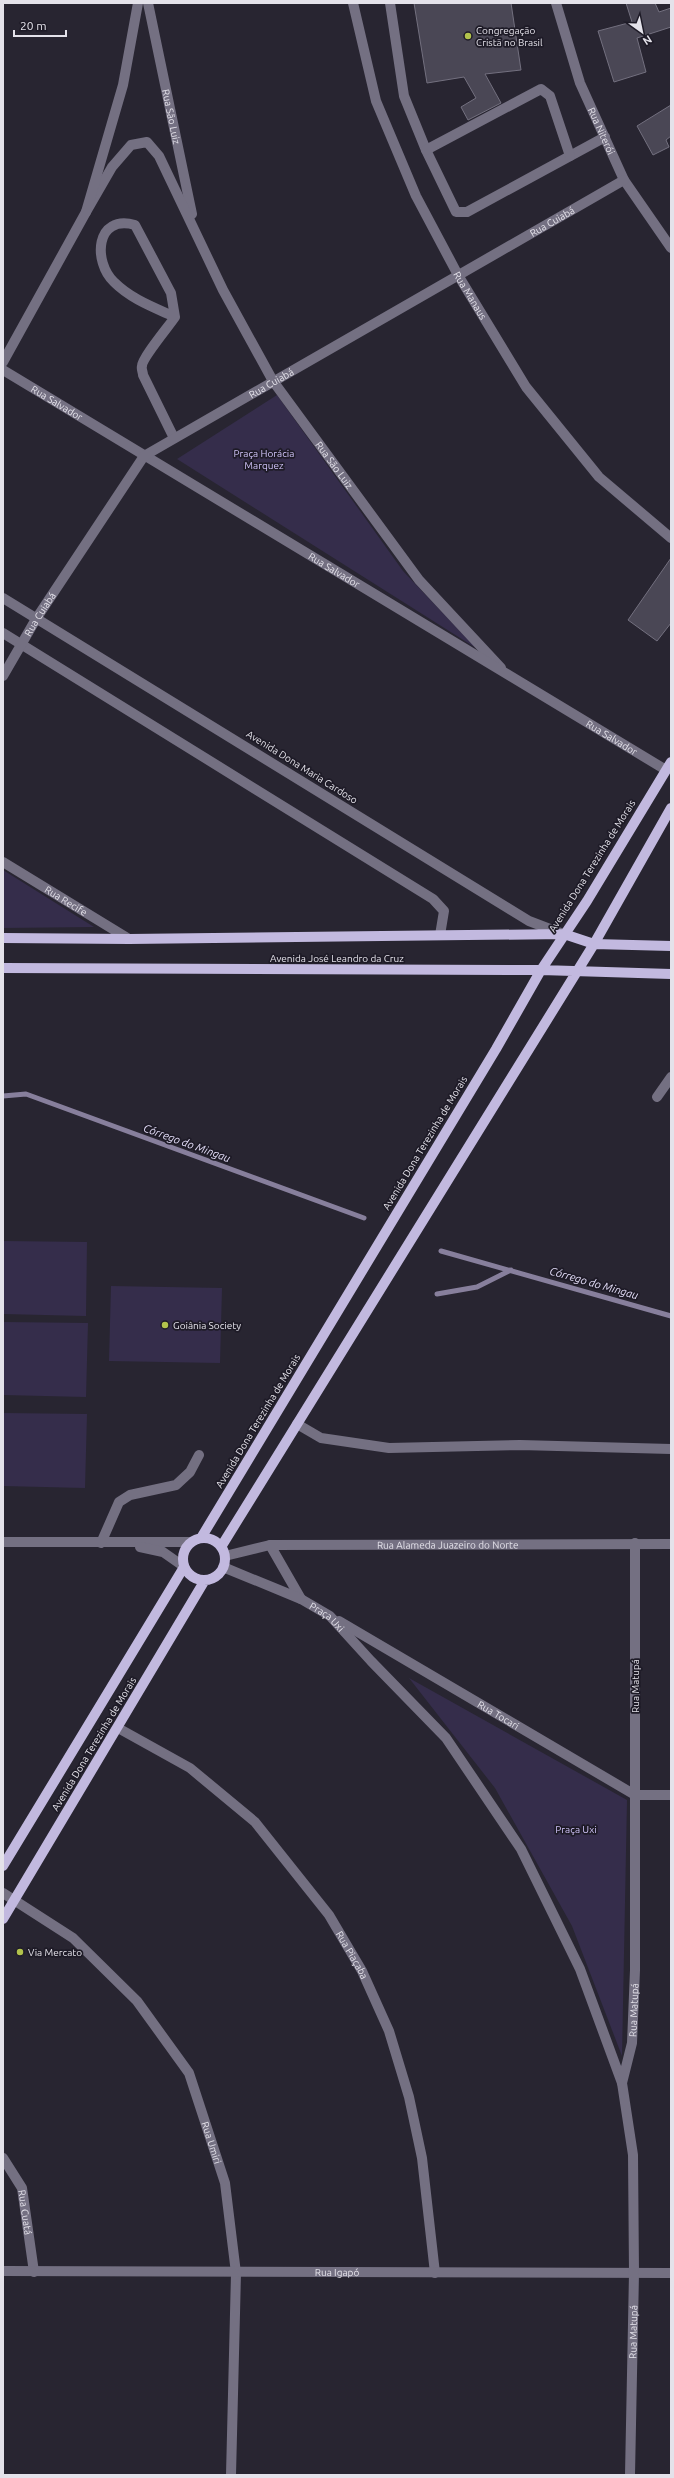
<svg xmlns="http://www.w3.org/2000/svg" width="674" height="2478" font-family="Ubuntu,sans-serif">
  <rect width="100%" height="100%" fill="#282531"/>
  <!-- green -->
  <path fill="#352d4b" d="M277,395L403,571L476,648L177,459Z
    M3,870L94,927L3,928Z
    M3,1241L87,1242L86,1316L3,1314Z
    M111,1286L222,1288L220,1363L109,1361Z
    M3,1322L88,1323L86,1397L3,1395Z
    M3,1413L87,1414L85,1488L3,1486Z
    M409,1678L627,1800L622,2056L572,1926L495,1788Z"/>
  <g fill="none" stroke-linecap="round" stroke-linejoin="round">
    <!-- stream -->
    <path stroke="#877f9c" stroke-width="5" d="M3,1096L26,1094L364,1218
      M441,1251L671,1316
      M437,1294L477,1287L511,1270"/>
  </g>
  <!-- building -->
  <path fill="#4a4755" stroke="#73707f" d="M414,3H511L521,70L485,74L501,103L468,120L461,107L476,98L464,77L427,83Z
    M626,3H655L659,12L671,8V27L637,38L646,72L614,82L598,31L632,22Z
    M671,105V136L666,140L669,147L653,155L637,126Z
    M671,558V623L657,641L628,620Z"/>
  <g fill="none" stroke-linecap="round" stroke-linejoin="round">
    <!-- minor -->
    <g stroke="#747082" stroke-width="10">
      <path id="s1" d="M148,3L192,214"/>
      <path id="s2" d="M353,3L376,101L416,196L458,275L526,387L599,477L671,538"/>
      <path d="M390,3L404,96L426,150L456,212H467L605,137"/>
      <path id="s3" d="M556,3L580,83L624,180L671,248"/>
      <path d="M426,150L541,89L550,96L570,156"/>
      <path id="s4" d="M86,212L112,167L131,145L147,142L159,156L223,290L273,381L419,580L501,668"/>
      <path d="M3,362L86,212L123,85L138,3"/>
      <path id="s5" d="M3,370L666,770"/>
      <path d="M174,438L143,375C143,372 141,369 142,366C142,358 169,326 175,317L171,293L135,225C95,214 93,262 114,282C131,299 153,307 175,317"/>
      <path d="M3,598L529,921L563,934"/>
      <path d="M3,633L433,899L444,911L440,935"/>
      <path id="s6" d="M3,676L36,619L144,456L624,180"/>
      <path id="s7" d="M3,862L129,939"/>
      <path d="M657,1097L671,1077"/>
      <path d="M297,1424L321,1438L389,1448L520,1445L671,1449"/>
      <path d="M3,1542H191"/>
      <path d="M101,1543L119,1502L130,1495L176,1485L190,1472L199,1455"/>
      <path d="M270,1545L301,1599"/>
      <path d="M140,1547L163,1552L183,1566"/>
      <path id="s8" d="M225,1556L270,1545L671,1544"/>
      <path id="s9" d="M223,1567L301,1599L330,1616L371,1661L446,1738L521,1849L580,1969L622,2083"/>
      <path id="s10" d="M339,1621L635,1795H671"/>
      <path id="s11" d="M118,1728L190,1768L255,1822L329,1915L362,1971L389,2031L409,2097L422,2158L435,2273"/>
      <path id="s12" d="M3,1893L73,1938L137,2001L189,2073L225,2183L236,2273L231,2475"/>
      <path id="s13" d="M3,2158L22,2188L34,2272"/>
      <path id="s14" d="M3,2271L671,2273"/>
      <path id="s15" d="M630,2475L634,2273L633,2155L622,2083L632,2043L635,1970V1543"/>
    </g>
    <!-- major -->
    <path stroke="#c2b9df" stroke-width="10" d="M3,938L129,939L564,934L594,944L671,946
      M3,968L541,970L671,974
      M183 1559a21 21 0 1 1 42 0a21 21 0 1 1-42 0Z
      M201,1538L496,1049L541,970L587,901L671,762
      M221,1547L594,944L671,808
      M3,1866L184,1567
      M3,1919L205,1580"/>
  </g>
  <!-- markers -->
  <g fill="#b2c34c" stroke="#1e1b27" stroke-width="1.5">
    <circle cx="468" cy="36" r="4"/>
    <circle cx="165" cy="1325" r="4"/>
    <circle cx="20" cy="1952" r="4"/>
  </g>
  <g text-anchor="middle" dominant-baseline="central" stroke-width="3.5" stroke-linejoin="round" paint-order="stroke">
    <!-- poi labels -->
    <g font-size="10" fill="#e4e2ea" stroke="#1e1b27" text-anchor="start">
      <text x="476" y="30">Congregação<tspan x="476" dy="12">Cristã no Brasil</tspan></text>
      <text x="173" y="1325">Goiânia Society</text>
      <text x="28" y="1952">Via Mercato</text>
    </g>
    <!-- street labels -->
    <g font-size="10" fill="#e4e2ea" stroke="#1e1b27">
      <text stroke="none"><textPath href="#s1" startOffset="116">Rua São Luiz</textPath></text>
      <text stroke="none"><textPath href="#s3" startOffset="136">Rua Niterói</textPath></text>
      <text stroke="none"><textPath href="#s6" startOffset="732">Rua Cuiabá</textPath></text>
      <text stroke="none"><textPath href="#s2" startOffset="317">Rua Manaus</textPath></text>
      <text stroke="none"><textPath href="#s6" startOffset="408">Rua Cuiabá</textPath></text>
      <text stroke="none"><textPath href="#s5" startOffset="63">Rua Salvador</textPath></text>
      <text stroke="none"><textPath href="#s4" startOffset="472">Rua São Luiz</textPath></text>
      <text stroke="none"><textPath href="#s5" startOffset="387">Rua Salvador</textPath></text>
      <text stroke="none"><textPath href="#s6" startOffset="72">Rua Cuiabá</textPath></text>
      <text stroke="none"><textPath href="#s5" startOffset="711">Rua Salvador</textPath></text>
      <text transform="translate(302 767) rotate(32)">Avenida Dona Maria Cardoso</text>
      <text transform="translate(592 866) rotate(-58)">Avenida Dona Terezinha de Morais</text>
      <text stroke="none"><textPath href="#s7" startOffset="74">Rua Recife</textPath></text>
      <text x="337" y="958">Avenida José Leandro da Cruz</text>
      <text transform="translate(425 1143) rotate(-59)">Avenida Dona Terezinha de Morais</text>
      <text transform="translate(258 1421) rotate(-59)">Avenida Dona Terezinha de Morais</text>
      <text stroke="none"><textPath href="#s8" startOffset="224">Rua Alameda Juazeiro do Norte</textPath></text>
      <text stroke="none"><textPath href="#s9" startOffset="116">Praça Uxi</textPath></text>
      <text transform="translate(635 1686) rotate(-90)">Rua Matupá</text>
      <text stroke="none"><textPath href="#s10" startOffset="185">Rua Tocari</textPath></text>
      <text transform="translate(94 1744) rotate(-59)">Avenida Dona Terezinha de Morais</text>
      <text stroke="none"><textPath href="#s11" startOffset="332">Rua Piaçaba</textPath></text>
      <text stroke="none"><textPath href="#s15" startOffset="467">Rua Matupá</textPath></text>
      <text stroke="none"><textPath href="#s12" startOffset="335">Rua Umiri</textPath></text>
      <text stroke="none"><textPath href="#s13" startOffset="60">Rua Cuatá</textPath></text>
      <text stroke="none"><textPath href="#s14" startOffset="334">Rua Igapó</textPath></text>
      <text stroke="none"><textPath href="#s15" startOffset="143">Rua Matupá</textPath></text>
    </g>
    <!-- park labels -->
    <g font-size="10" fill="#d2c5fa" stroke="#1e1b27">
      <text x="264" y="453">Praça Horácia<tspan x="264" dy="12">Marquez</tspan></text>
      <text x="576" y="1829">Praça Uxi</text>
    </g>
    <!-- water labels -->
    <g font-size="11" font-style="italic" fill="#e3ddf8" stroke="#1e1b27">
      <text transform="translate(187 1143) rotate(20)">Córrego do Mingau</text>
      <text transform="translate(594 1283) rotate(16)">Córrego do Mingau</text>
    </g>
  </g>
  <!-- border -->
  <rect width="674" height="2478" fill="none" stroke="#e4e2ea" stroke-width="8"/>
  <!-- north arrow -->
  <g transform="translate(642 32) rotate(147)" stroke="#1e1b27" stroke-width="3" paint-order="stroke">
  <path d="M0-3L7 15L0 10L-7 15Z" fill="#e4e2ea"/>
  <text y="-6" font-size="11" font-weight="bold" text-anchor="middle" fill="#e4e2ea">N</text>
  </g>
  <!-- scale -->
  <path d="M14 30v6h52v-6" fill="none" stroke="#e4e2ea" stroke-width="2"/>
  <text x="20" y="30" font-size="12" fill="#e4e2ea" stroke="#1e1b27" stroke-width="3" paint-order="stroke">20 m</text>
</svg>
